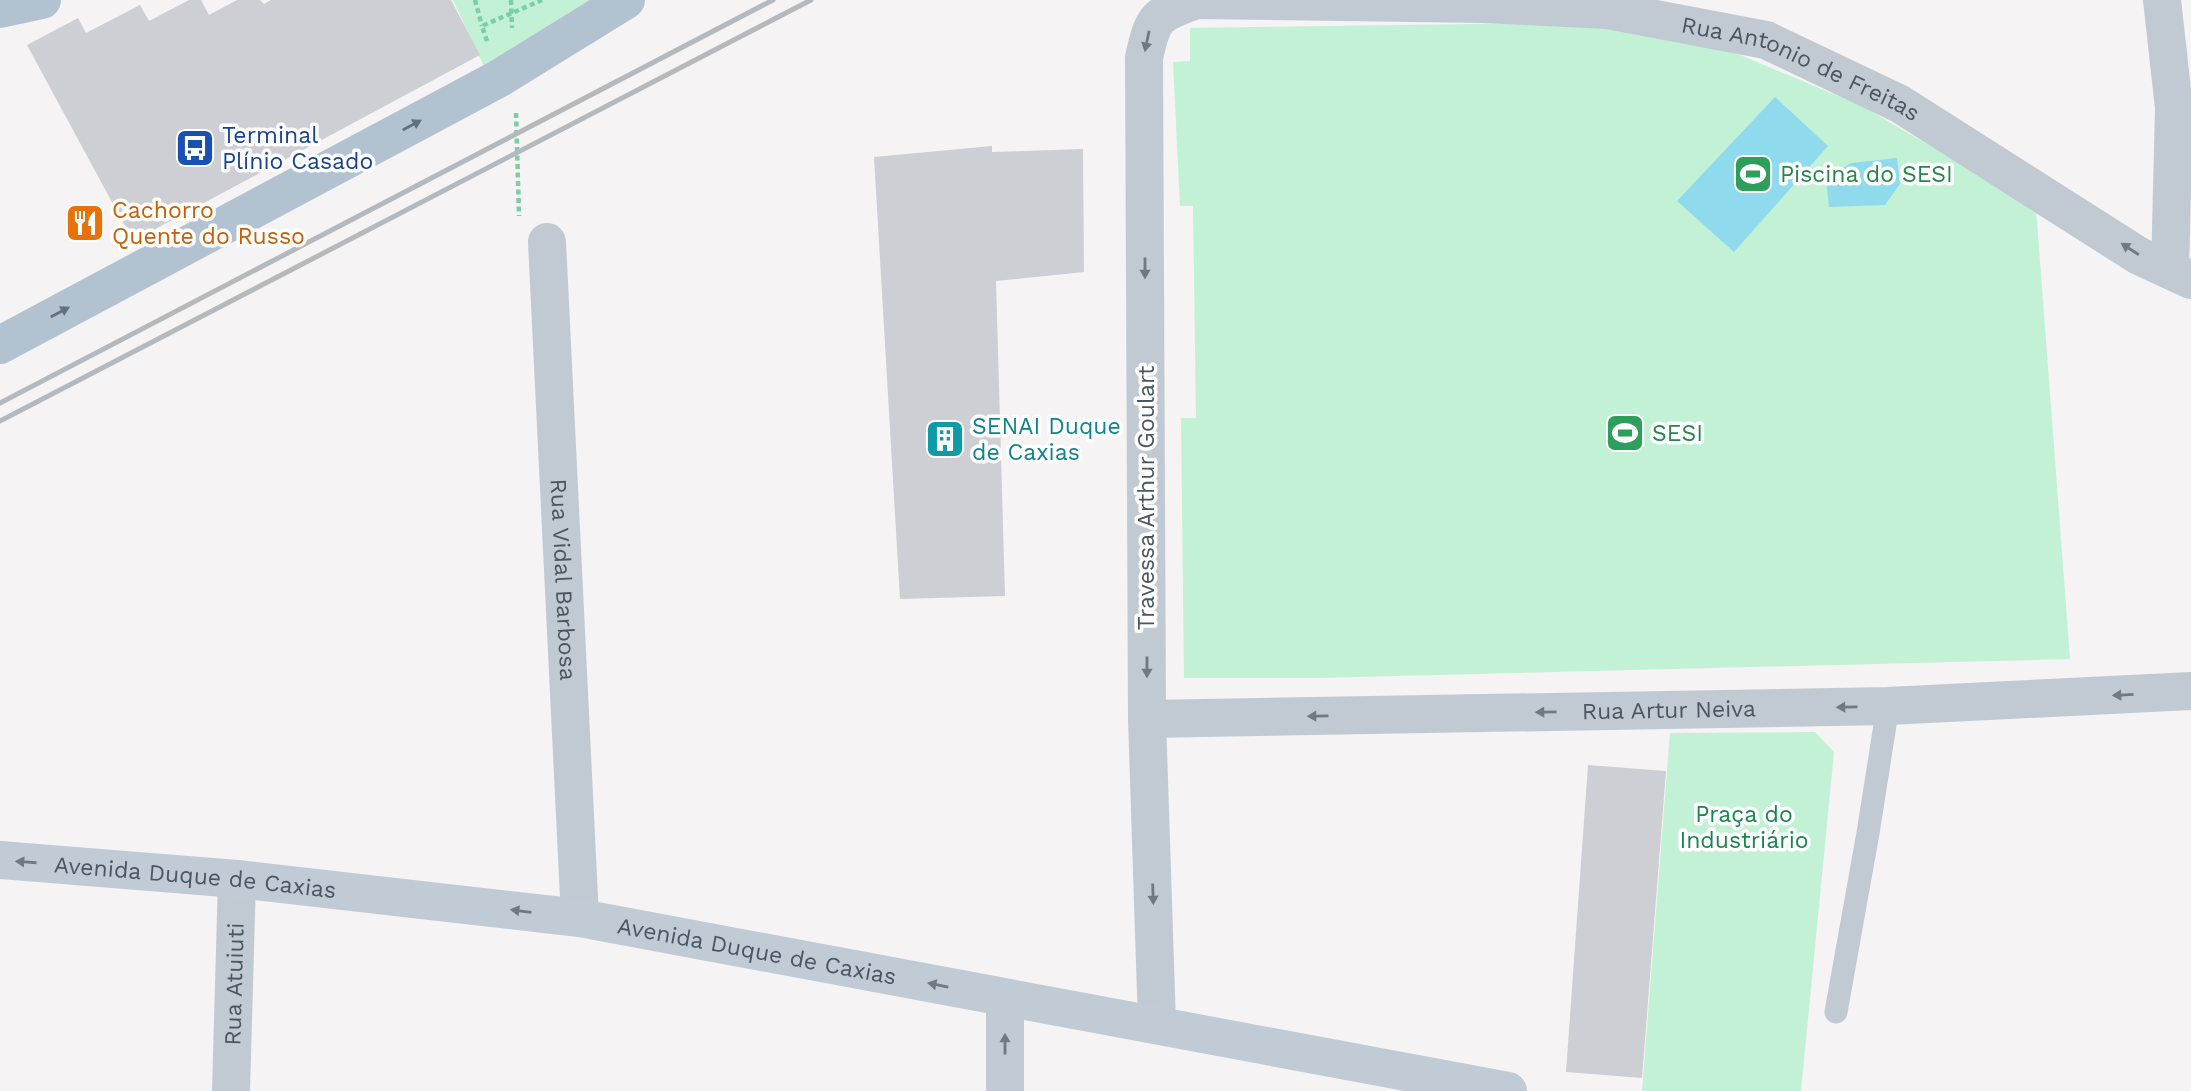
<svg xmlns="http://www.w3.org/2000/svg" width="2191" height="1091" font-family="'Work Sans',sans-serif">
  <rect width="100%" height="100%" fill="#f5f3f3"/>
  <!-- green -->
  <path fill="#c3f1d5" d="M453,0H593L488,75Z
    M1611,22L1733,52L1862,106L2036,208L2070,659L1318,678H1184L1181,418H1196L1193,206H1180L1173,62L1190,61V28Z
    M1815,732L1834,752L1801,1091H1642L1670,733Z"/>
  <!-- water -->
  <path fill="#90daee" d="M1775,97L1828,146L1734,252L1677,201Z
    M1897,158L1900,184L1885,205L1829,207L1826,179L1851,163Z"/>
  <!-- building -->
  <path fill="#cdcfd5" d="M189,0H201L209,15L237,0H260L264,4L271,0H451L480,55L133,241L27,45L78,18L86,33L140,5L149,21Z
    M992,146V152L1083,149L1084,272L996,281L1005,596L900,599L874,157Z
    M1588,765L1666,771L1642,1078L1566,1072Z"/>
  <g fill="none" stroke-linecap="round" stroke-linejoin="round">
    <!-- path -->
    <path stroke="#7ad0a6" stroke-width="4.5" stroke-dasharray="5 3.5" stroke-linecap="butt" d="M475,0L482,26
      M511,0L512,28
      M487,41L482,26L542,0
      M516,113L519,216"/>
    <!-- lane -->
    <path stroke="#c1cad2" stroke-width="23" d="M1836,1012L1868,833L1888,706"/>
    <!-- street -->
    <g stroke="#c1cad2" stroke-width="38">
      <path id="s1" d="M1197,0L1483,4L1608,10L1766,40L1900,104L2139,256L2191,280"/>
      <path d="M2162,0L2174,108L2170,270"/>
      <path id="s2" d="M547,242L580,918"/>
      <path id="s3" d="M1147,719L1888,706L2191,691"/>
      <path d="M1157,1024L1147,719L1144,58C1153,16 1156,15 1196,0"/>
      <path id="s4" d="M231,1091L237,879"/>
    </g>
    <!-- secondary -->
    <g stroke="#c1cbd6" stroke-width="38">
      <path id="s5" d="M0,860L237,879L580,918L1508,1091"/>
      <path d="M1005,998V1091"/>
    </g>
    <!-- primary -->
    <path stroke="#b3c2d1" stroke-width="38" d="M0,9L42,0
      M0,345L498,79L626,0"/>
    <!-- rail -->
    <path stroke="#b5b8bd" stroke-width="5" d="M0,403L773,0
      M0,421L811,0"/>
  </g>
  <!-- one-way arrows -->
  <defs><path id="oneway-solid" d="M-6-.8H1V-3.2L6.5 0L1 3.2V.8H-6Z" transform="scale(1.75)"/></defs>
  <g fill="#6e7983">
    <use href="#oneway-solid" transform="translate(1147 41) rotate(102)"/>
    <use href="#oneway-solid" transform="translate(2130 249) rotate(-147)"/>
    <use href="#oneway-solid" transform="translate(1145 268) rotate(90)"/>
    <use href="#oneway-solid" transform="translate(1147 667) rotate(90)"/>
    <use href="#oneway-solid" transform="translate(2123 695) rotate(177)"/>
    <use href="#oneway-solid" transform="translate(1847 707) rotate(179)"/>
    <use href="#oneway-solid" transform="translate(1546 712) rotate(179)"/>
    <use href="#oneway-solid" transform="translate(1318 716) rotate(179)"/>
    <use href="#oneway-solid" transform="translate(1153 894) rotate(88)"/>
  </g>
  <g fill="#64717d">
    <use href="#oneway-solid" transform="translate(412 125) rotate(-28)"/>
    <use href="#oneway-solid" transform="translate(60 312) rotate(-28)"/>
  </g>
  <g fill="#6e7984">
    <use href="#oneway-solid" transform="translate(26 862) rotate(-176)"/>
    <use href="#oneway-solid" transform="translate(521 911) rotate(-173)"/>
    <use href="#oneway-solid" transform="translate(938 985) rotate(-169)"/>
    <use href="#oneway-solid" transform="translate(1005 1044) rotate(-90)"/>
  </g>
  <!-- icons -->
  <defs>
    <g id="bus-square" transform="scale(2.0125)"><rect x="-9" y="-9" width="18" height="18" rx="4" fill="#1a4fb4" stroke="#fff"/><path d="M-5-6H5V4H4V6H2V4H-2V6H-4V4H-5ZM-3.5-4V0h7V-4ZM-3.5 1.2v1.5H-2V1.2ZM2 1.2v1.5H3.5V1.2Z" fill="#fff"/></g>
    <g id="stadium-square" transform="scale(2.0125)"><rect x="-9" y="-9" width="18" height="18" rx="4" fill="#2e9e5b" stroke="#fff"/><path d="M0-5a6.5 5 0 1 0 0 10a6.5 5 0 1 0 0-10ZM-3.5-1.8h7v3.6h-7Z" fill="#fff"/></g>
    <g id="restaurant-square" transform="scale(2.0125)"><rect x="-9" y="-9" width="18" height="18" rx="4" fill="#e8710a" stroke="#fff"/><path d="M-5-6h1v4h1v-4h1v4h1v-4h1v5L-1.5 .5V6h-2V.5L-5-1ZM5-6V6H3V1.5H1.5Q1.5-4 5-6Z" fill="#fff"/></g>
    <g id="building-square" transform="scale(2.0125)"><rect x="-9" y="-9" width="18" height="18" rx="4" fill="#0f9aa8" stroke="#fff"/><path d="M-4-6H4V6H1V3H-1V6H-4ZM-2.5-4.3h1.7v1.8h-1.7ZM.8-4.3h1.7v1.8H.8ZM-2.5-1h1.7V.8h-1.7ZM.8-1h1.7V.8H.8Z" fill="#fff"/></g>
  </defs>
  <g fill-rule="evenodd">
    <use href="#bus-square" x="195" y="148"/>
    <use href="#stadium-square" x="1753" y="174"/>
    <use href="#restaurant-square" x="85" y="223"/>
    <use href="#stadium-square" x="1625" y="433"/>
    <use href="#building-square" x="945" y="439"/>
  </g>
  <g text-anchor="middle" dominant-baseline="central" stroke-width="7" stroke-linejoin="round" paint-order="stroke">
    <!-- street labels -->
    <g font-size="23" fill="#4a5661" stroke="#fff">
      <text stroke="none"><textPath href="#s1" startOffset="614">Rua Antonio de Freitas</textPath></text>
      <text transform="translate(1146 498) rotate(-90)">Travessa Arthur Goulart</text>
      <text stroke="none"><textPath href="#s2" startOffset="338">Rua Vidal Barbosa</textPath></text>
      <text stroke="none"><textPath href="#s3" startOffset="522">Rua Artur Neiva</textPath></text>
      <text stroke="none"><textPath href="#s5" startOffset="196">Avenida Duque de Caxias</textPath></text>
      <text stroke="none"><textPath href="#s5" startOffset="763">Avenida Duque de Caxias</textPath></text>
      <text stroke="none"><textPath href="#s4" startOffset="107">Rua Atuiuti</textPath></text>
    </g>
    <!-- transit labels -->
    <g font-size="23" fill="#164399" stroke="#fff" text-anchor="start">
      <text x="222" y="135">Terminal<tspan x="222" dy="26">Plínio Casado</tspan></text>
    </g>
    <!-- leisure labels -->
    <g font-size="23" fill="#27864d" stroke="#fff" text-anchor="start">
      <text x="1780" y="174">Piscina do SESI</text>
      <text x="1652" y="433">SESI</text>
    </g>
    <!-- food labels -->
    <g font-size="23" fill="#c56008" stroke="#fff" text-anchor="start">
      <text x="112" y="210">Cachorro<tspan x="112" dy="26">Quente do Russo</tspan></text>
    </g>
    <!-- culture labels -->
    <g font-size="23" fill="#0d838f" stroke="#fff" text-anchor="start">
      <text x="972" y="426">SENAI Duque<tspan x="972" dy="26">de Caxias</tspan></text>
    </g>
    <!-- park labels -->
    <g font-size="23" fill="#17864f" stroke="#fff">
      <text x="1744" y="814">Praça do<tspan x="1744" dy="26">Industriário</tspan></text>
    </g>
  </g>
</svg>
